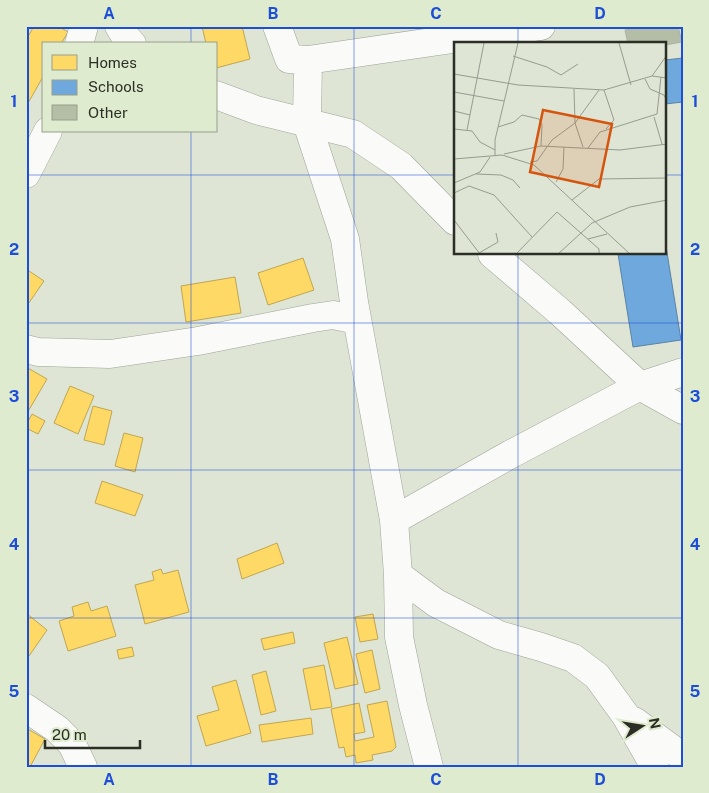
<svg xmlns="http://www.w3.org/2000/svg" width="709" height="793" font-family="'Public Sans',sans-serif">
  <rect width="100%" height="100%" fill="#dee5d5"/>
  <!-- homes -->
  <path fill="#ffd966" stroke="#bfa652" d="M34,26H58L68,32L61,44H44V75L27,105L26,40Z
    M202,26H242L250,59L216,68V44H206Z
    M303,258L314,290L268,305L258,273Z
    M26,269L44,281L26,307Z
    M235,277L241,313L186,322L181,286Z
    M26,367L47,379L26,415Z
    M70,386L94,396L78,434L54,423Z
    M93,406L112,411L104,445L84,440Z
    M32,414L45,421L38,434L26,428V425Z
    M124,433L143,438L135,472L115,466Z
    M102,481L143,495L135,516L95,503Z
    M277,543L284,563L242,579L237,559Z
    M161,569L163,574L178,570L189,612L145,624L135,585L154,580L152,572Z
    M88,602L91,611L107,606L116,636L68,651L59,621L74,616L72,607Z
    M26,613L47,630L29,656L26,654Z
    M373,614L378,639L360,642L355,617Z
    M293,632L295,643L264,650L261,639Z
    M347,637L358,684L335,689L324,643Z
    M132,647L134,656L119,659L117,650Z
    M372,650L380,689L365,693L356,654Z
    M324,665L332,707L311,710L303,669Z
    M266,671L276,711L261,715L252,675Z
    M236,680L251,733L206,746L197,716L219,710L212,687Z
    M387,701L396,747L392,751L372,755L373,760L356,763L355,755L346,757L344,747L339,748L331,709L359,703L365,732L354,734L355,741L374,737L367,705Z
    M311,718L313,734L262,742L259,725Z
    M26,728L45,739L30,767H26Z"/>
  <!-- schools -->
  <path fill="#6fa8dc" stroke="#5a83a5" d="M683,58V102L665,104V60Z
    M665,240L681,340L633,347L618,254H665Z"/>
  <!-- building -->
  <path fill="#b4bda5" stroke="#acb1a5" d="M643,26H678L682,42L665,45V44H628L625,30Z"/>
  <g fill="none" stroke-linecap="round" stroke-linejoin="round">
    <!-- street casing -->
    <g stroke="#9ea397" stroke-width="29">
      <path id="street" d="M119,26L125,36L132,44
        M277,26L289,59L308,60L307,123L345,239L354,302L394,520L398,575L399,637L413,705L429,767
        M79,44L84,26
        M308,60L541,26
        M216,95L256,110L353,134L401,166L455,221
        M26,174L48,131
        M492,254L560,312L640,386L683,410
        M26,349L38,352L110,354L198,341L313,318L333,315L357,320
        M394,520L511,454L640,386L683,372
        M398,575L436,603L499,635L541,647L573,658L597,676L626,716L655,767
        M26,708L57,729L72,744L83,767
        M634,721L683,757"/>
    </g>
    <!-- street -->
    <use href="#street" stroke="#fafbf9" stroke-width="28"/>
  </g>
  <!-- grid -->
  <path fill="none" stroke="#1d4ed8" stroke-width="1" stroke-opacity="0.55" d="M191,26V44M354,26V767M518,26V44M191,131V767M26,175H455M665,175H683M518,254V767M26,323H683M26,470H683M26,618H683"/>
  <!-- overview -->
  <g transform="translate(454 42)">
    <rect width="212" height="212" fill="#dee5d5"/>
    <path fill="none" stroke="#969c8e" stroke-width="1" d="M165,1L177,43M59,14L93,25L107,33L124,22M0,32L64,43L150,48L198,34L213,13M198,34L213,36M191,37L196,47L210,53L213,59M120,47L121,81L129,105M150,48L160,78L152,87M0,50L50,59M0,69L16,73M200,75L208,102M44,85L60,80L68,73L85,77L88,83L87,104M0,87L18,89L26,100L41,108M13,88L30,1M134,106L146,90L203,72L207,35M50,112L87,104L166,108L213,102M41,114V98L64,1M0,117L48,113L80,123L176,212M76,120L83,119L98,98L121,81L145,48M22,132L47,133L59,138L66,146M102,140L109,127L110,105M0,141L26,130L36,115M0,151L15,144L40,153L78,195M118,158L145,137L213,136M0,178L26,212M134,197L153,192M25,211L44,200L42,191M62,212L103,170L145,207V212M104,212L138,181L176,165L213,158"/>
    <path fill="#d5550e" fill-opacity="0.15" stroke="#d5550e" stroke-width="2.5" d="M89,68L158,82L145,145L76,130Z"/>
    <rect width="212" height="212" fill="none" stroke="#2a2e24" stroke-width="2.5"/>
  </g>
  <!-- border -->
  <rect width="709" height="793" fill="none" stroke="#dfebcf" stroke-width="55"/>
  <!-- legend -->
  <rect x="42" y="42" width="175" height="90" fill="#dfebcf" stroke="#979f8b"/>
  <rect x="52" y="55" width="25" height="15" fill="#ffd966" stroke="#979f8b"/>
  <text x="88" y="68" font-size="15" fill="#2a2e24">Homes</text>
  <rect x="52" y="80" width="25" height="15" fill="#6fa8dc" stroke="#979f8b"/>
  <text x="88" y="92" font-size="15" fill="#2a2e24">Schools</text>
  <rect x="52" y="105" width="25" height="15" fill="#b4bda5" stroke="#979f8b"/>
  <text x="88" y="118" font-size="15" fill="#2a2e24">Other</text>
  <!-- north arrow -->
  <g transform="translate(642 726) rotate(78)" stroke="#dfebcf" stroke-width="4" paint-order="stroke">
  <path d="M0-4L9 19L0 12L-9 19Z" fill="#2a2e24"/>
  <text y="-8" font-size="14" font-weight="bold" text-anchor="middle" fill="#2a2e24">N</text>
  </g>
  <!-- scale -->
  <path d="M45 740v8h95v-8" fill="none" stroke="#2a2e24" stroke-width="2.5"/>
  <text x="52" y="740" font-size="15" fill="#2a2e24" stroke="#dfebcf" stroke-width="4" paint-order="stroke">20 m</text>
  <rect x="28" y="28" width="654" height="738" fill="none" stroke="#1d4ed8" stroke-width="2"/>
  <g font-size="16" text-anchor="middle" font-weight="bold" fill="#1d4ed8">
    <text x="109" y="19">A</text>
    <text x="273" y="19">B</text>
    <text x="436" y="19">C</text>
    <text x="600" y="19">D</text>
    <text x="14" y="107">1</text>
    <text x="695" y="107">1</text>
    <text x="14" y="255">2</text>
    <text x="695" y="255">2</text>
    <text x="14" y="402">3</text>
    <text x="695" y="402">3</text>
    <text x="14" y="550">4</text>
    <text x="695" y="550">4</text>
    <text x="14" y="697">5</text>
    <text x="695" y="697">5</text>
    <text x="109" y="785">A</text>
    <text x="273" y="785">B</text>
    <text x="436" y="785">C</text>
    <text x="600" y="785">D</text>
  </g>
</svg>
